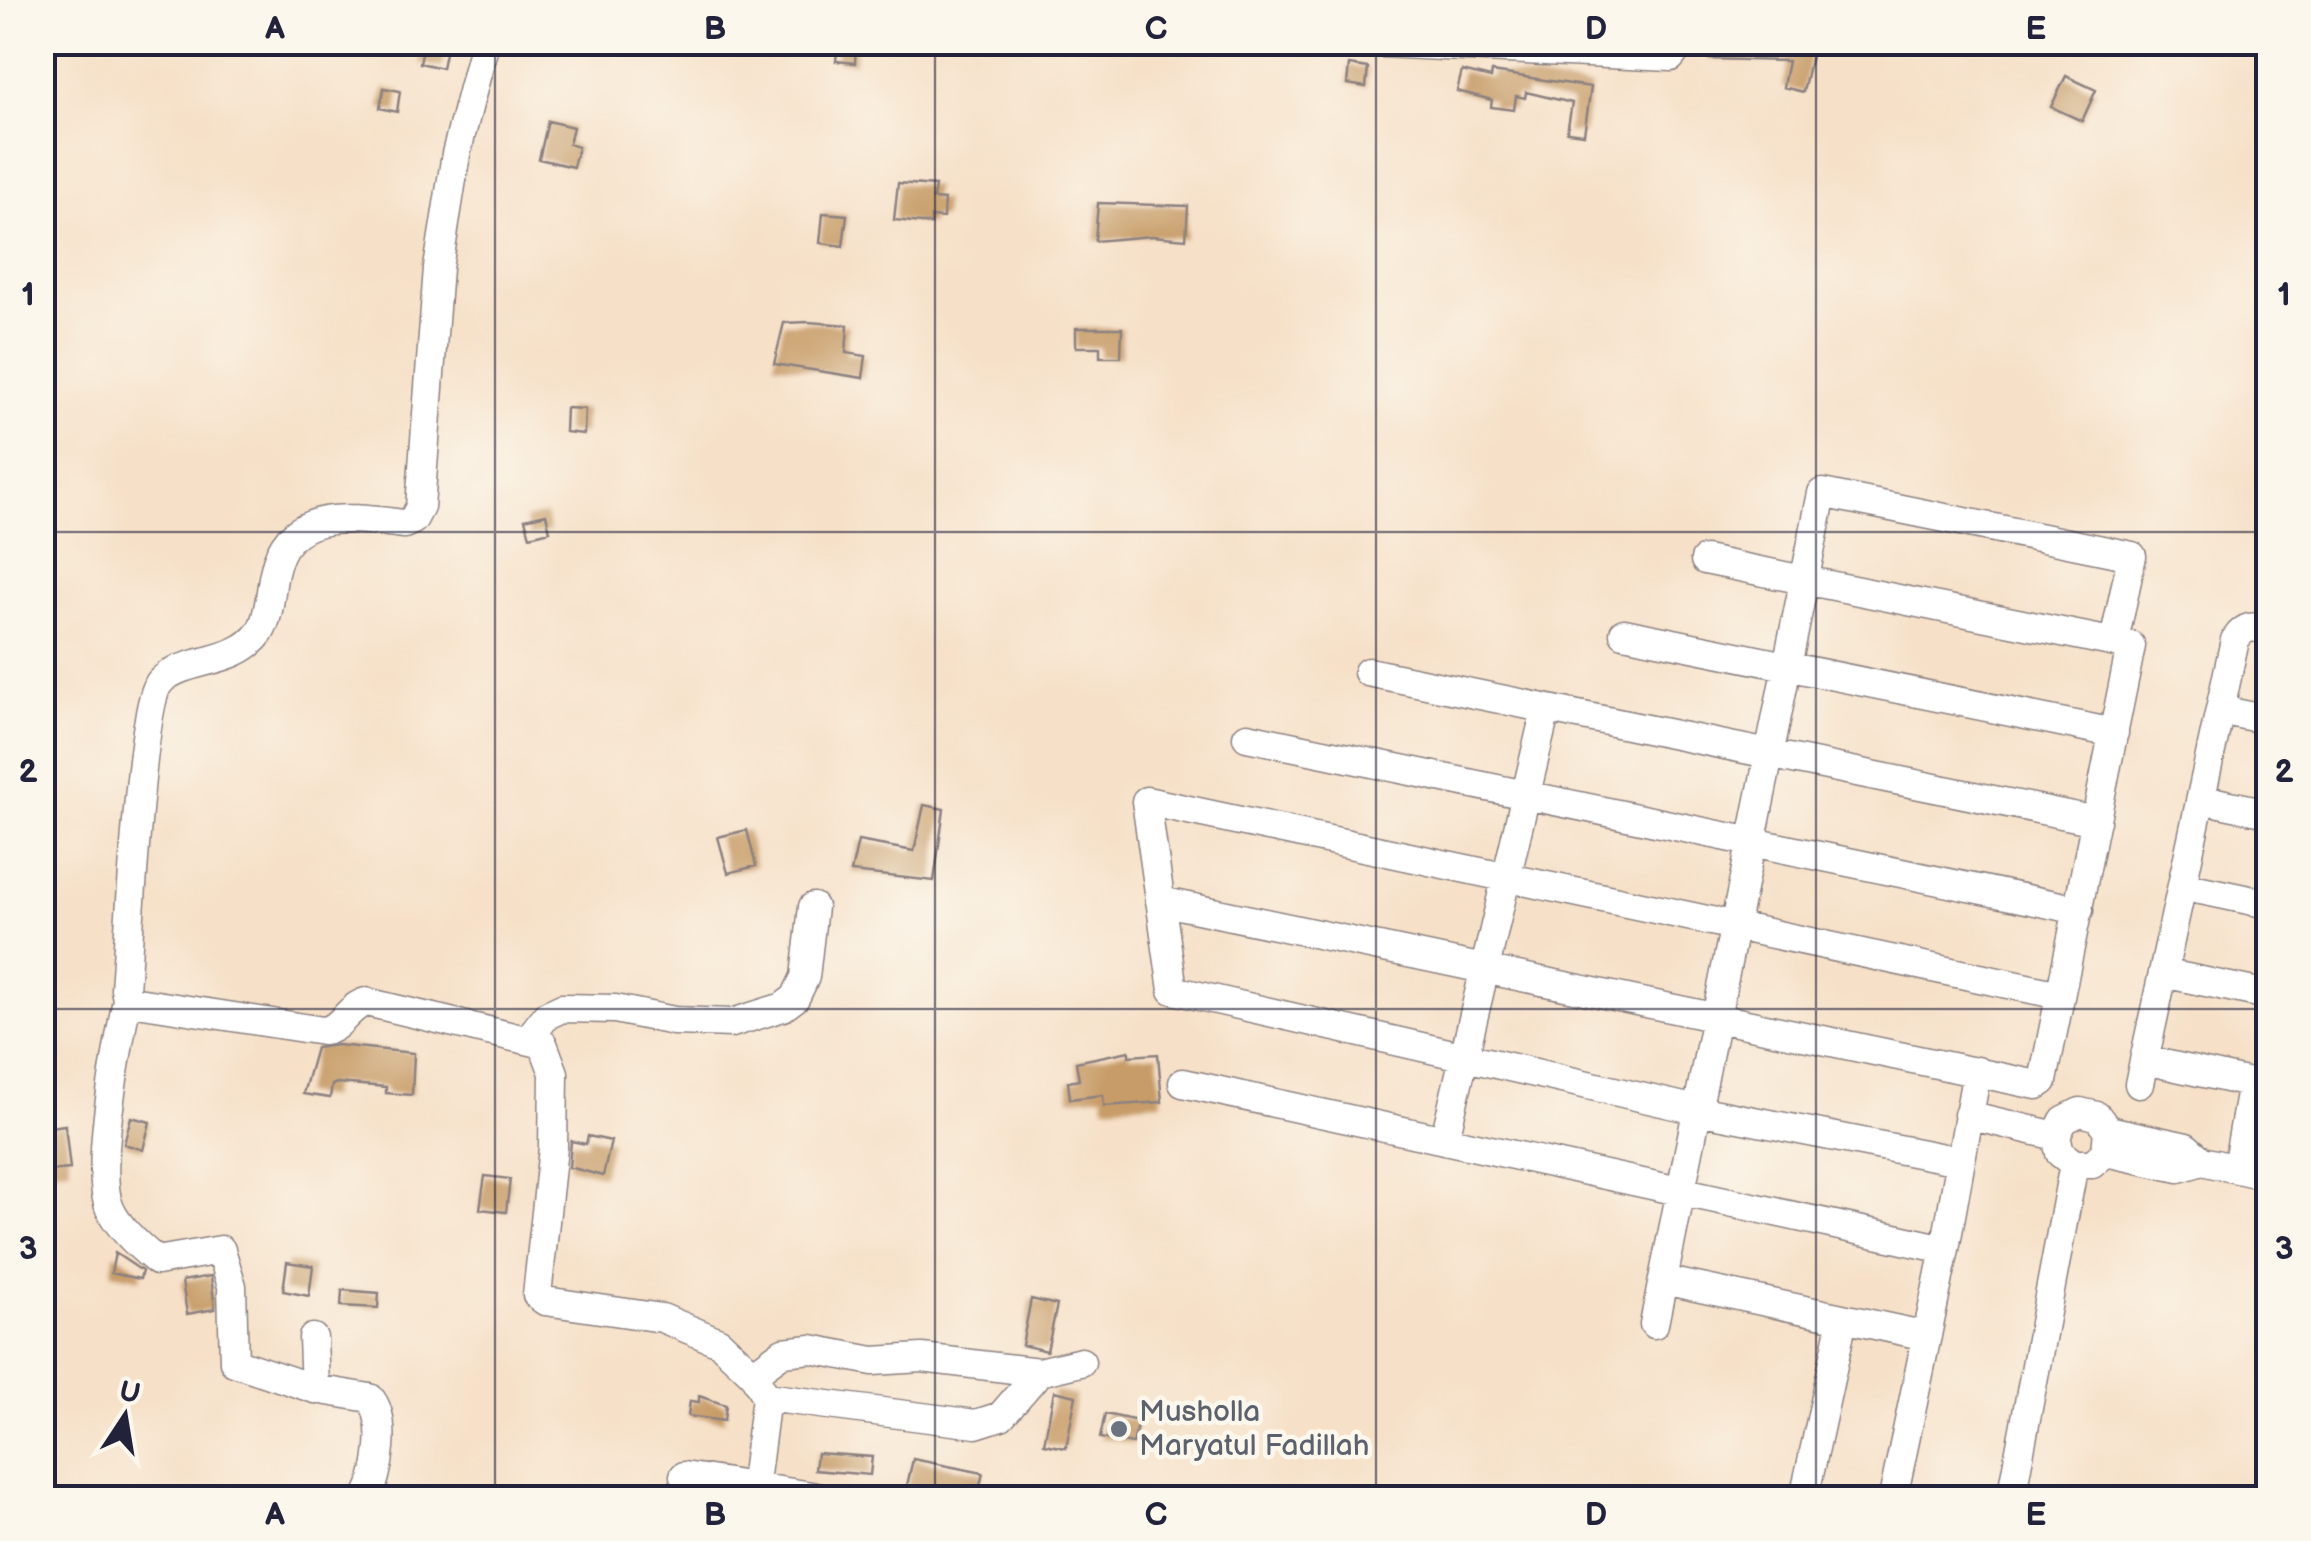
<svg xmlns="http://www.w3.org/2000/svg" width="2311" height="1541" font-family="'Balsamiq Sans',sans-serif">
  <rect width="100%" height="100%" fill="#fbf7ec"/>
  <filter id="ink" filterUnits="userSpaceOnUse"><feTurbulence type="fractalNoise" baseFrequency=".01" numOctaves="2"/><feDisplacementMap in="SourceGraphic" scale="20" xChannelSelector="R" yChannelSelector="G"/><feConvolveMatrix kernelMatrix="1 2 1 2 8 2 1 2 1" color-interpolation-filters="sRGB"/></filter>
  <filter id="wash" filterUnits="userSpaceOnUse"><feTurbulence type="fractalNoise" baseFrequency=".0048" numOctaves="4" result="noise"/><feDisplacementMap in="SourceGraphic" scale="40" xChannelSelector="R" yChannelSelector="G"/><feGaussianBlur stdDeviation="2.25" result="paint"/><feColorMatrix in="noise" values="0 0 0 0 0 0 0 0 0 0 0 0 0 0 0 0 0 1.4 0 .05"/><feComposite in="paint" operator="in"/></filter>
  <g filter="url(#wash)">
    <rect width="100%" height="100%" fill="#f6e0c7"/>
    <g id="blocks">
      <!-- building -->
      <path fill="#c79c68" d="M838,42H856L855,63L836,61Z
        M1709,42H1814L1803,92L1783,87L1788,61L1709,59Z
        M424,43L446,48L442,68L420,63Z
        M1349,65L1368,68L1366,87L1347,84Z
        M1462,71L1491,78L1492,72L1591,87L1584,134L1567,132L1572,103L1526,92L1525,98L1516,96L1514,110L1491,107L1492,100L1457,91Z
        M2066,76L2096,90L2082,121L2051,107Z
        M384,88L400,91L397,112L380,108Z
        M548,121L573,127L569,144L578,147L573,167L539,159Z
        M898,183L935,186L933,199L944,200L943,218L931,217V224L894,220Z
        M1098,203L1188,206L1186,239L1152,236L1095,241Z
        M823,213L847,215L843,246L820,243Z
        M808,322L848,325L846,353L866,356L863,378L774,364L784,323Z
        M1076,328H1122L1121,357H1100V347H1076Z
        M566,408L585,409L584,434L565,432Z
        M546,514L550,531L530,536L525,519Z
        M924,805L944,809L934,881L851,872L858,841L914,851Z
        M747,830L756,866L728,873L718,837Z
        M337,1045L414,1053L412,1095L386,1093V1087L337,1083L332,1085L330,1098L303,1094L316,1048Z
        M1129,1051V1056L1158,1054L1162,1102L1104,1106L1103,1095L1070,1099L1068,1082L1079,1080L1076,1062Z
        M131,1117L150,1122L143,1150L124,1144Z
        M65,1125L70,1169L48,1171L42,1128Z
        M588,1136L611,1141L603,1176L569,1167L571,1141L586,1144Z
        M485,1176L510,1179L506,1212L480,1209Z
        M115,1253L142,1271L140,1279L111,1273Z
        M287,1262L313,1266L309,1296L283,1291Z
        M211,1276L215,1309L187,1314L182,1281Z
        M342,1290L379,1293L378,1308L341,1306Z
        M1031,1299L1057,1305L1047,1351L1022,1345Z
        M1054,1391L1076,1396L1066,1448L1044,1444Z
        M699,1396L726,1405L724,1421L688,1416L690,1401L699,1402Z
        M1105,1414L1138,1421L1133,1444L1100,1438Z
        M817,1453L872,1457L870,1475L815,1470Z
        M913,1459L983,1473L978,1494L963,1491L961,1498L906,1490Z"/>
    </g>
  </g>
  <g filter="url(#ink)">
    <use href="#blocks" fill-opacity="0" stroke="#8c8181" stroke-width="2.5"/>
    <g fill="none" stroke-linecap="round" stroke-linejoin="round">
      <!-- minor casing -->
      <g stroke="#8c8181" stroke-width="31">
        <path id="minor" d="M485,42L456,154L438,268L420,507L413,520L404,524C352,518 287,506 274,573C270,591 270,616 260,632C237,666 182,657 160,682C140,705 129,942 125,989L127,999L137,1002L323,1031C342,1029 347,1007 366,1002L543,1044L554,1073L553,1148L537,1295L545,1301L662,1318L719,1342L753,1374L766,1397L753,1498
          M1359,42L1671,57L1682,42
          M1624,633L2114,733
          M1368,672L2096,821
          M2220,710L2268,720
          M1247,737L2079,910
          M2201,799L2268,813
          M2182,886L2268,904
          M1160,901L2037,1085L2043,1081L2131,646L1705,560
          M2163,973L2268,995
          M127,999C119,1043 93,1171 110,1209C118,1227 141,1248 157,1261L221,1250L232,1286L234,1362L315,1389
          M529,1038L547,1015L562,1008L615,1009L674,1021L732,1023L783,1007L795,998L805,977L813,907
          M2145,1060L2268,1087
          M1183,1083L1945,1249L1977,1071
          M2139,1084L2235,640C2245,625 2252,626 2268,630
          M1968,1115L2056,1136
          M2108,1130L2106,1152L2092,1164H2074L2060,1153L2056,1136L2064,1120L2080,1112L2097,1116L2108,1130L2186,1147L2202,1161L2268,1176
          M1445,1138L1546,709
          M2106,1152L2179,1168L2202,1161
          M1959,1161L1697,1110L1173,990L1146,801L2060,995
          M2237,1168L2252,1083
          M1663,1280L1927,1336
          M1654,1324L1822,493L2132,556L2114,642
          M313,1338L315,1389L370,1398C388,1418 380,1477 366,1498
          M753,1374L783,1352L811,1349L873,1361L922,1358L1039,1372
          M766,1397L976,1424L1001,1416L1039,1372L1081,1362
          M684,1476L824,1498
          M1804,1498L1843,1319
          M1893,1498L1945,1249
          M2011,1498L2074,1164"/>
      </g>
      <!-- minor -->
      <use href="#minor" stroke="#fff" stroke-width="28"/>
    </g>
  </g>
  <!-- grid -->
  <path fill="none" stroke="#22223b" stroke-width="2.5" stroke-opacity="0.55" d="M495,42V1498M935,42V1498M1376,42V1498M1816,42V1498M42,532H2268M42,1009H2268"/>
  <!-- markers -->
  <circle fill="#6b7280" stroke="#fbf7ec" stroke-width="4" cx="1119" cy="1429" r="10"/>
  <g text-anchor="middle" dominant-baseline="central" stroke-width="9" stroke-linejoin="round" paint-order="stroke">
    <!-- worship labels -->
    <g font-size="30" fill="#5b616d" stroke="#fbf7ec" text-anchor="start">
      <text x="1139" y="1412">Musholla<tspan x="1139" dy="34">Maryatul Fadillah</tspan></text>
    </g>
  </g>
  <!-- margin -->
  <rect width="2311" height="1541" fill="none" stroke="#fbf7ec" stroke-width="110"/>
  <!-- north arrow -->
  <g transform="translate(125 1416) rotate(12)" stroke="#fbf7ec" stroke-width="8" paint-order="stroke">
  <path d="M0-8L18 38L0 25L-18 38Z" fill="#22223b"/>
  <text y="-15" font-size="28" font-weight="bold" text-anchor="middle" fill="#22223b">U</text>
  </g>
  <rect x="55" y="55" width="2201" height="1431" fill="none" stroke="#22223b" stroke-width="4"/>
  <g font-size="32" text-anchor="middle" font-weight="bold" fill="#22223b">
    <text x="275" y="39">A</text>
    <text x="715" y="39">B</text>
    <text x="1156" y="39">C</text>
    <text x="1596" y="39">D</text>
    <text x="2036" y="39">E</text>
    <text x="28" y="305">1</text>
    <text x="2284" y="305">1</text>
    <text x="28" y="782">2</text>
    <text x="2284" y="782">2</text>
    <text x="28" y="1259">3</text>
    <text x="2284" y="1259">3</text>
    <text x="275" y="1525">A</text>
    <text x="715" y="1525">B</text>
    <text x="1156" y="1525">C</text>
    <text x="1596" y="1525">D</text>
    <text x="2036" y="1525">E</text>
  </g>
</svg>
